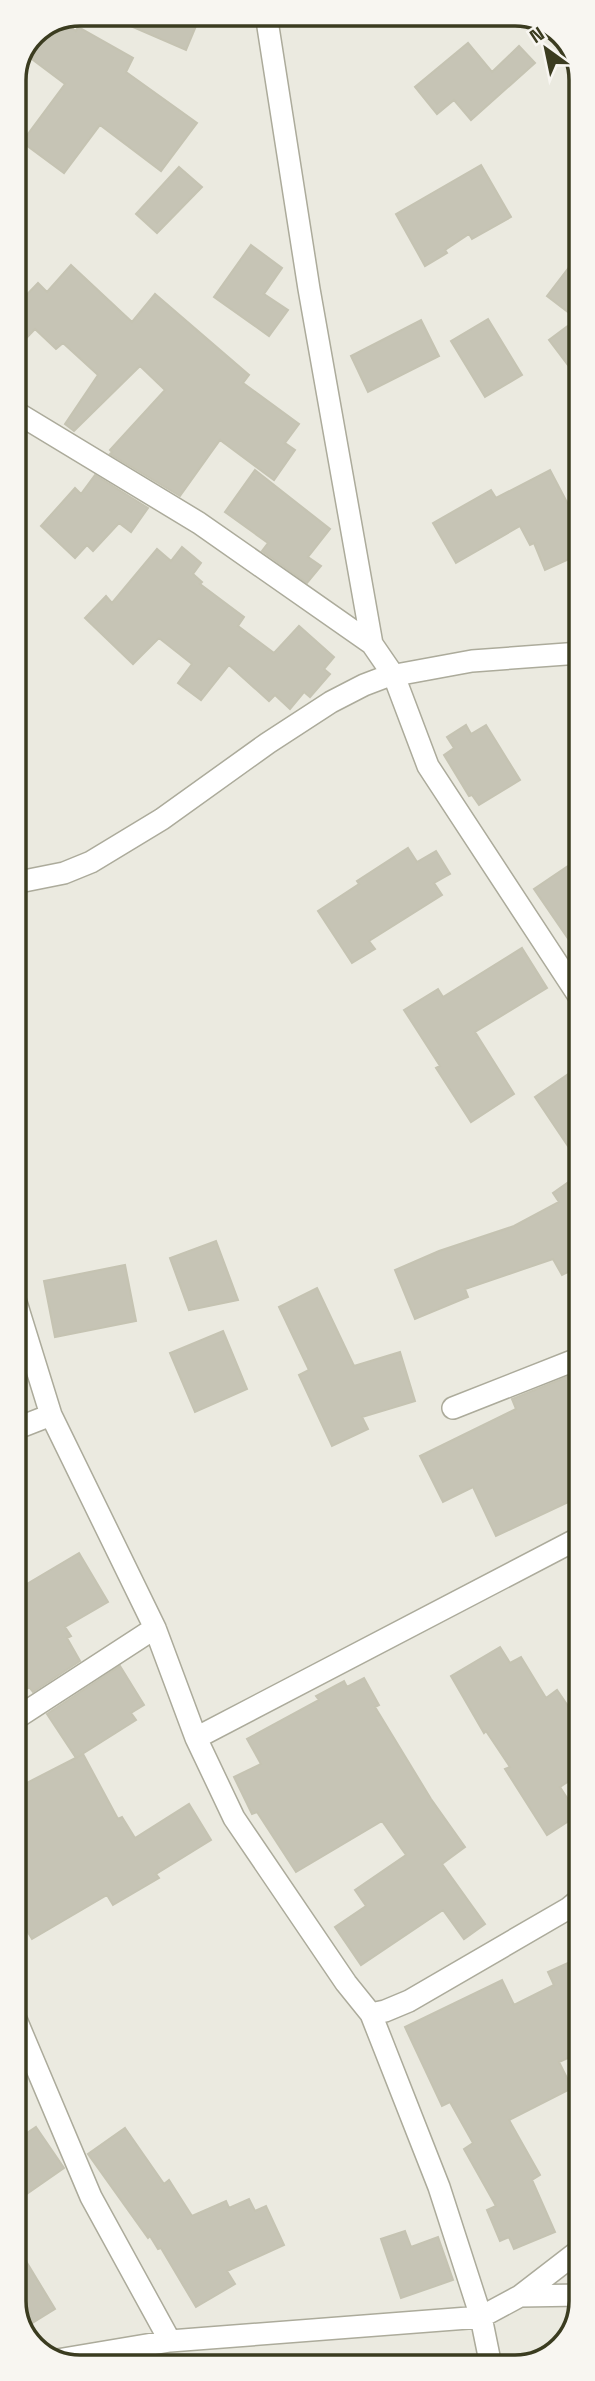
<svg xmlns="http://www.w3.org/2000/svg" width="595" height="2381" font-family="'Space Grotesk',sans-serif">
  <rect width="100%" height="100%" fill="#ebeae0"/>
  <!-- building -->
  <path fill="#c6c4b5" stroke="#c5c3b2" stroke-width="2" d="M103,14H201L186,50Z
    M62,21L76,31L78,27L133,58L126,72L197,123L161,171L100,125L64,173L22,142L65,84L25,54L34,33Z
    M468,43L492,72L519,46L535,63L471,120L454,100L437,114L415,87Z
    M481,165L511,217L472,239L469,234L445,250L447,253L425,266L396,214Z
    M179,167L202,187L157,233L136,214Z
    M251,245L282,268L264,294L288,310L269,336L214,297Z
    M580,253V381L549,340L577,319L547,296Z
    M71,265L132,322L155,294L249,375L243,383L299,424L285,443L295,450L274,480L220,440L180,496L110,454L112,452L110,450L165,390L140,366L74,431L65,424L98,375L63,343L56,349L35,329L14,351V308L38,283L47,292Z
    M488,319L522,375L485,397L451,341Z
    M421,320L439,356L368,392L351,356Z
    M255,470L330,529L308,557L321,566L307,583L262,551L268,543L225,512Z
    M550,470L580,527V554L545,570L534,543L530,545L520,526L456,563L433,523L491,490L496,498Z
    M95,475L148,508L131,532L119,523L93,551L87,545L75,558L41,526L75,488L81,494Z
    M182,547L201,563L193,574L202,582L200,584L244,617L238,626L274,653L299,626L334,657L324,669L330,674L310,697L304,692L290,709L275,695L269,701L229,665L201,700L178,683L192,664L159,638L133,664L85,618L106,596L112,603L157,549L171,561Z
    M466,725L471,734L486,725L520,780L479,805L472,795L469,796L444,755L454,748L447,737Z
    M408,848L417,862L436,851L450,874L434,883L442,895L369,941L375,949L352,963L318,911L359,884L357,881Z
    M580,858V956L534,889Z
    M522,948L547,988L475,1032L514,1094L471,1122L436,1068L440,1066L404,1010L438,989L443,997Z
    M580,1066V1164L535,1097Z
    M580,1174V1266L562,1275L553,1259L465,1289L468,1297L415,1319L395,1270L439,1251L514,1226L559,1202L553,1193Z
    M216,1241L238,1300L189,1310L170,1258Z
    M125,1265L136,1321L55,1337L44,1281Z
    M317,1288L354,1366L400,1352L415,1401L362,1417L368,1429L332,1446L299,1375L309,1370L279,1307Z
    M223,1331L247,1389L195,1412L170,1353Z
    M567,1377L581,1411V1496L496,1536L473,1487L443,1502L420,1456L516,1409L512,1399Z
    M79,1553L108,1602L65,1627L71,1636L67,1638L80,1661L33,1692L29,1687L15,1697V1591Z
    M500,1647L510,1663L521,1657L546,1698L557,1690L581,1725V1773L560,1787L578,1815L547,1835L505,1769L510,1767L486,1731L484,1733L451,1676Z
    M120,1666L144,1705L131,1713L136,1720L76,1758L47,1714Z
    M364,1678L379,1705L375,1707L431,1799L465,1847L442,1864L485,1924L464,1939L443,1910L361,1965L335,1927L366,1906L355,1890L406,1855L382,1821L296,1872L257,1812L252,1814L234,1777L261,1764L247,1739L319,1700L316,1696L344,1681L347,1687Z
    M83,1754L118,1819L122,1817L135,1838L189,1804L211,1840L156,1874L159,1878L113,1905L107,1895L32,1939L15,1911V1789Z
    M581,1957V2052L559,2062L572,2088L509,2120L540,2175L532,2180L555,2232L514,2249L509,2237L500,2241L487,2210L496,2206L464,2149L473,2143L450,2102L442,2106L405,2027L502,1980L514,2005L554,1985L548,1972Z
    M36,2127L64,2168L15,2202V2141Z
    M125,2128L164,2184L169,2180L192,2216L226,2201L229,2208L249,2199L255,2211L266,2206L284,2245L227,2271L235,2284L196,2307L161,2248L158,2249L150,2236L148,2238L88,2154Z
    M405,2231L411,2247L438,2237L453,2280L401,2298L381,2239Z
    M15,2243L55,2309L24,2328L15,2313Z"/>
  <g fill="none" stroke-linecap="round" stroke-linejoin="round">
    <!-- minor casing -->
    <g stroke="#acab9b" stroke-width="24">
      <path id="minor" d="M266,14L309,289L372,644L394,676L428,766L580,998
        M14,411L199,523L372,644
        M14,883L64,873L91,862L162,819L268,743L331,702L364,685L385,677L472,661L580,653
        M15,1299L51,1415L155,1628L196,1738L234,1818L346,1983L371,2014L439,2187L481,2317L491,2366
        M453,1408L580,1358
        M15,1429L51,1415
        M15,1719L155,1628
        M196,1738L581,1537
        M371,2014L385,2011L409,2001L569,1908L581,1898
        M15,2017L91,2197L170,2341
        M520,2296L581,2249
        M57,2360L170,2341L481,2317L520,2296L581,2295"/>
    </g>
    <!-- minor -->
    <use href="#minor" stroke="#fff" stroke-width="21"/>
  </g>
  <!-- crop -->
  <path d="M0 0H595V2381H0ZM80 26H515A54 54 0 0 1 569 80V2301A54 54 0 0 1 515 2355H80A54 54 0 0 1 26 2301V80A54 54 0 0 1 80 26Z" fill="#f8f6f1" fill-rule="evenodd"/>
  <path fill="none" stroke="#3b3c20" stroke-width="3.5" d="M80 26H515A54 54 0 0 1 569 80V2301A54 54 0 0 1 515 2355H80A54 54 0 0 1 26 2301V80A54 54 0 0 1 80 26Z"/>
  <!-- north arrow -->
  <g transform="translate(546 49) rotate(327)" stroke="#f8f6f1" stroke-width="5" paint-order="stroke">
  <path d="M0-5L12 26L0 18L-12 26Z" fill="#3b3c20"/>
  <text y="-10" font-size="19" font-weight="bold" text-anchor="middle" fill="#3b3c20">N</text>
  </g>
</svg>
